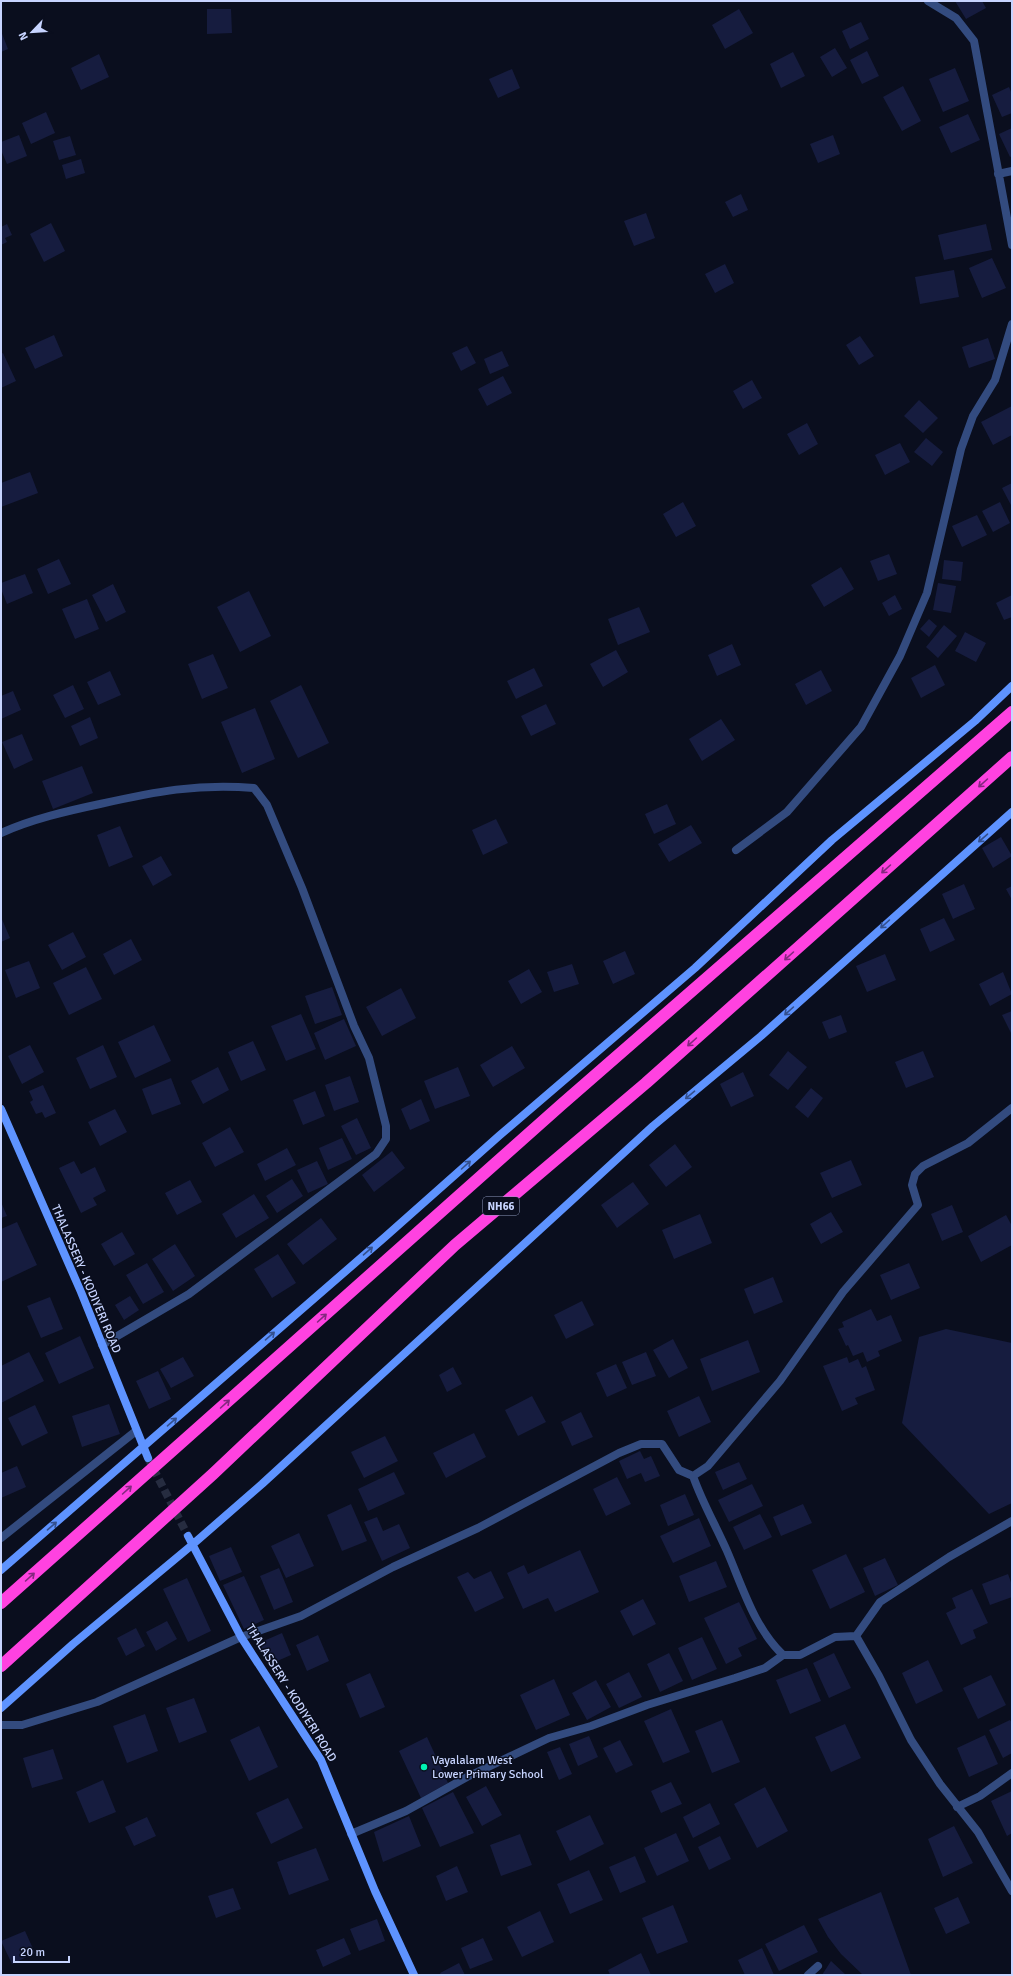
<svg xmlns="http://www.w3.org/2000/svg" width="1013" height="1976" font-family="Signika,sans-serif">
  <rect width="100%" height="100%" fill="#0a0e1e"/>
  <!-- building -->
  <path fill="#161c3f" d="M955,1H982L986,8L966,19Z
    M207,9H231L232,33L207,34Z
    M739,9L753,33L725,49L712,25Z
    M861,22L869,39L850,49L842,31Z
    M1,31L8,49L1,52Z
    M835,48L847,68L832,77L820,57Z
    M867,51L879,76L862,84L850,60Z
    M793,52L805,76L781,88L770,64Z
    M99,54L109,77L81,90L71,68Z
    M955,68L969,101L943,112L929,79Z
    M512,69L520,88L498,98L489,79Z
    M903,86L921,121L902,131L883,97Z
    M1009,87L1012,94V113L1002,117L992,95Z
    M46,112L55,133L31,144L22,123Z
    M968,114L980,140L951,153L939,127Z
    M1012,128V156L1010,157L999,134Z
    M19,135L27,156L7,164L1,150V142Z
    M833,135L840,154L818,163L810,144Z
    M70,136L76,155L59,160L53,141Z
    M81,159L85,173L66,179L62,165Z
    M741,194L748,210L733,217L725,202Z
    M646,213L655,238L634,246L624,221Z
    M51,223L65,251L44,262L30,234Z
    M7,224L12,235L5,238L7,242L1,245V227Z
    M986,224L992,250L944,260L938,235Z
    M992,258L1006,288L982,298L969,268Z
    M725,264L734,283L715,293L705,274Z
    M954,270L959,297L920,304L915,277Z
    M54,335L63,356L35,369L25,348Z
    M860,336L874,356L859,365L846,345Z
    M988,338L995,359L969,368L962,347Z
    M467,346L476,363L461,371L452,353Z
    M502,351L509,366L490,374L484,359Z
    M3,353L16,381L1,388V354Z
    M503,376L512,393L487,406L478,389Z
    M752,380L762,398L743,409L733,391Z
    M919,400L938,418L923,433L904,416Z
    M1012,406V435L993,445L981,422Z
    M807,423L818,444L799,455L787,434Z
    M926,438L943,452L932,466L914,452Z
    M900,443L910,462L885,475L875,455Z
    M30,472L38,493L1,507V483Z
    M1012,483V507L1002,488Z
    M683,502L696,526L676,537L663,514Z
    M1000,502L1010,523L993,532L982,511Z
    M977,515L987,535L962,547L952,526Z
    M889,554L897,574L878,581L870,561Z
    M59,559L71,584L48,594L37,569Z
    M944,560L963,562L961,581L942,579Z
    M841,567L854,589L824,607L811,585Z
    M25,574L33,593L7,604L1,589V583Z
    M938,583L956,586L951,613L933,610Z
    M113,584L126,612L106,622L92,595Z
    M249,591L271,636L240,652L217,607Z
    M895,595L902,609L889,616L882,603Z
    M1012,595V617L1004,620L996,603Z
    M87,599L99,629L75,639L62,609Z
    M639,607L650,632L618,645L608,619Z
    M929,619L937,626L929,637L920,629Z
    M944,625L957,636L938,658L926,647Z
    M965,632L986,643L976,662L955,651Z
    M732,644L741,665L717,676L708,655Z
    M616,650L628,672L603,687L590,664Z
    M213,654L228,688L202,699L188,664Z
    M935,665L945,685L921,698L911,678Z
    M534,668L543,686L516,699L507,681Z
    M821,670L832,691L806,705L795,684Z
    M110,671L121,695L98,705L87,682Z
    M73,685L84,709L65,718L53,695Z
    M301,685L329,743L298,758L270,701Z
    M13,691L21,710L1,719V696Z
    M546,704L556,724L531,736L521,716Z
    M255,708L275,759L242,773L221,722Z
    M90,717L98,738L80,746L71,726Z
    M721,719L735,740L702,761L689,739Z
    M22,734L33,760L14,769L2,742Z
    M82,766L93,793L53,809L42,781Z
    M667,804L676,824L654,834L645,814Z
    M496,819L508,843L483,855L472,830Z
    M691,825L702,843L669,862L658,844Z
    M120,826L133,857L109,867L97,835Z
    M1001,837L1012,856L993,868L982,848Z
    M161,856L172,875L153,886L142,866Z
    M964,884L975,909L953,919L942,894Z
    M1012,886V900L1006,889Z
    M1,917L10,938L1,942Z
    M944,918L955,940L930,952L920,929Z
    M73,932L86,957L62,970L48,945Z
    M131,939L142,960L114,975L103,954Z
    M625,951L635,974L613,984L603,961Z
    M885,954L896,980L867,992L856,966Z
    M29,961L40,988L16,998L5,970Z
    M572,964L579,984L554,992L547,972Z
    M86,967L102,999L69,1015L53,983Z
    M529,969L542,992L521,1004L508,981Z
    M1003,972L1012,994L990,1006L979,984Z
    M332,987L342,1015L315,1024L305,996Z
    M401,988L416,1018L382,1036L366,1007Z
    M1012,1011V1035L1002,1015Z
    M301,1014L316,1049L286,1061L271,1026Z
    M841,1015L847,1032L829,1039L822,1022Z
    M344,1019L356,1046L325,1060L314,1033Z
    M154,1025L171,1061L135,1078L118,1042Z
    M253,1041L266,1070L241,1081L228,1052Z
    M30,1045L44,1072L22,1084L8,1056Z
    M103,1045L117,1077L90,1089L76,1058Z
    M512,1046L525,1068L493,1087L480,1065Z
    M788,1051L807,1067L788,1090L769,1075Z
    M923,1051L934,1077L906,1088L895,1062Z
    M218,1067L229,1090L203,1104L191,1081Z
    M458,1067L470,1096L435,1109L424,1081Z
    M743,1072L754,1096L731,1107L720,1084Z
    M350,1076L359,1102L334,1111L325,1085Z
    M171,1078L181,1104L152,1115L142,1089Z
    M43,1085L56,1113L45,1118L42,1112L36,1114L30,1102L33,1100L29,1091Z
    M811,1088L823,1098L808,1118L795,1107Z
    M315,1091L325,1116L303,1125L293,1100Z
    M421,1099L430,1121L410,1130L401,1109Z
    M115,1109L127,1132L100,1146L88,1122Z
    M357,1118L371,1148L356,1155L341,1126Z
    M230,1127L244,1152L215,1167L202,1143Z
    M342,1138L352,1159L328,1170L319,1148Z
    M675,1144L692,1167L666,1187L649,1165Z
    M287,1148L296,1165L265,1181L257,1164Z
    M392,1151L405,1168L374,1192L362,1175Z
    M851,1160L862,1185L832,1198L820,1173Z
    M74,1161L81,1174L95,1167L106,1191L93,1198L97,1205L81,1213L59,1168Z
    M317,1161L328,1184L308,1193L297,1170Z
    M292,1179L303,1196L277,1213L266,1196Z
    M190,1180L202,1202L177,1215L165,1193Z
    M633,1182L649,1204L617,1228L601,1205Z
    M254,1194L269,1218L236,1238L222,1214Z
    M1,1202L7,1216L1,1218Z
    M952,1205L963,1232L942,1241L931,1214Z
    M831,1212L843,1232L821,1244L810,1224Z
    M700,1214L712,1243L674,1259L662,1230Z
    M1006,1215L1012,1226V1245L981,1262L968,1236Z
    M321,1218L337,1239L303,1265L287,1244Z
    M17,1222L37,1265L1,1282V1229Z
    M122,1232L135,1254L114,1266L101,1244Z
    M175,1244L195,1276L173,1291L152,1259Z
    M278,1254L296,1283L272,1298L254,1269Z
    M147,1263L164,1292L143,1304L126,1275Z
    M909,1263L920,1288L891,1300L880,1275Z
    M773,1277L783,1302L754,1314L744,1289Z
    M130,1296L139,1310L124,1320L115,1305Z
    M50,1297L63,1329L41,1338L27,1306Z
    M582,1301L594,1325L566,1339L554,1315Z
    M871,1309L877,1321L891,1315L902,1341L878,1351L880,1356L867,1362L863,1352L853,1356L848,1345L846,1346L838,1329L844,1327L842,1322Z
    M946,1329L1012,1343V1503L989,1514L902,1423L919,1337Z
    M80,1336L94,1368L59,1384L45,1353Z
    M673,1339L688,1368L669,1378L653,1350Z
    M748,1340L760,1372L712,1391L700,1359Z
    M29,1352L44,1381L1,1403V1366Z
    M646,1352L656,1376L632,1385L622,1362Z
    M183,1357L194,1376L171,1388L160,1369Z
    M847,1357L849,1363L858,1359L862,1368L866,1366L875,1390L855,1398L858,1404L842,1411L823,1366Z
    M616,1364L627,1388L607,1397L596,1373Z
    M453,1367L462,1384L447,1392L439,1375Z
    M158,1371L171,1399L149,1409L136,1381Z
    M532,1396L546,1422L518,1436L505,1410Z
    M699,1396L711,1422L679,1437L667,1411Z
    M109,1404L120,1434L82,1447L72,1416Z
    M35,1405L48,1433L22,1446L8,1418Z
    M581,1412L593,1437L572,1446L561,1422Z
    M474,1433L486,1457L446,1478L433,1453Z
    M385,1436L398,1461L364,1478L351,1452Z
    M640,1451L644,1459L651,1456L660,1476L645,1482L641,1473L627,1479L619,1461Z
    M739,1462L747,1479L723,1490L715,1472Z
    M17,1466L26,1487L1,1498V1473Z
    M394,1472L405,1494L368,1511L358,1489Z
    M617,1477L631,1504L606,1516L593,1489Z
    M752,1484L763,1506L729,1522L718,1500Z
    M685,1494L694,1515L668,1526L660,1505Z
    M351,1504L367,1541L342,1551L327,1515Z
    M803,1504L812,1523L781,1536L773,1517Z
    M760,1514L772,1537L744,1550L733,1527Z
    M377,1517L383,1531L399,1524L410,1548L382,1561L364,1522Z
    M699,1518L711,1546L673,1563L660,1536Z
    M299,1533L314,1566L286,1578L271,1546Z
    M231,1547L242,1572L220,1581L209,1556Z
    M580,1550L599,1592L555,1612L548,1598L523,1609L507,1573L524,1565L528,1574Z
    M846,1554L865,1592L830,1609L812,1570Z
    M885,1558L898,1585L875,1596L863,1568Z
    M716,1561L727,1587L689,1602L679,1576Z
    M279,1568L293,1602L274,1610L260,1576Z
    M491,1571L504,1598L475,1612L457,1577L468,1572L474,1579Z
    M1008,1574L1012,1585V1597L990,1605L982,1584Z
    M244,1576L264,1620L244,1629L223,1585Z
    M187,1578L211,1631L188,1642L163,1589Z
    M972,1589L988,1623L973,1630L976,1638L961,1645L946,1613L956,1608L952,1598Z
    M643,1599L656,1624L633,1636L620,1611Z
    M739,1602L757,1639L738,1648L742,1656L726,1664L704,1618Z
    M167,1621L177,1639L156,1651L146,1632Z
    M136,1628L145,1646L126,1656L117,1638Z
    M282,1633L291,1655L268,1665L259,1643Z
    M318,1635L329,1661L307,1671L296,1645Z
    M702,1637L717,1669L692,1680L678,1648Z
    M669,1653L683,1681L660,1692L647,1664Z
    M834,1653L851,1688L829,1698L813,1663Z
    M928,1660L943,1691L916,1704L902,1673Z
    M807,1668L821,1701L790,1714L776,1680Z
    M629,1672L642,1697L619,1708L606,1684Z
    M370,1673L385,1707L360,1718L346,1684Z
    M991,1675L1006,1705L978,1719L963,1688Z
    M554,1679L570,1715L536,1730L520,1695Z
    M596,1680L611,1707L587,1720L572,1693Z
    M194,1698L207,1732L179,1743L166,1708Z
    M671,1709L690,1752L663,1763L644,1721Z
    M145,1714L158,1751L127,1763L113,1726Z
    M722,1720L740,1762L712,1773L695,1731Z
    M1010,1720L1012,1723V1753L1003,1758L989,1730Z
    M845,1724L861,1758L831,1772L815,1737Z
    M259,1726L278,1767L249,1781L230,1740Z
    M985,1735L998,1764L969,1777L957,1748Z
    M589,1736L598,1757L578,1766L569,1744Z
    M427,1737L448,1783L421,1798L399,1751Z
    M620,1740L633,1765L616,1773L603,1748Z
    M560,1747L572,1774L559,1780L547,1752Z
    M53,1749L63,1779L32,1788L23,1758Z
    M103,1780L116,1812L89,1823L76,1792Z
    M671,1782L682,1804L661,1813L651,1791Z
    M486,1786L502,1815L482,1826L466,1797Z
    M765,1787L788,1831L757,1848L734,1804Z
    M1012,1791V1833L1007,1836L991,1801Z
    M453,1792L474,1833L440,1847L422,1808Z
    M288,1798L303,1828L271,1844L256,1813Z
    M710,1803L720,1824L693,1838L683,1817Z
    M590,1815L604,1844L570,1861L556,1831Z
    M409,1816L421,1846L383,1862L374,1832Z
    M147,1817L156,1836L134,1846L125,1827Z
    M954,1826L973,1863L943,1877L928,1839Z
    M676,1833L689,1861L657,1876L644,1848Z
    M520,1834L532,1865L501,1876L490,1845Z
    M720,1836L731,1859L709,1870L698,1847Z
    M316,1848L329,1880L289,1895L277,1862Z
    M635,1856L646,1882L620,1893L609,1867Z
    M457,1866L468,1892L446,1901L436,1876Z
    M589,1870L603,1900L570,1914L557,1884Z
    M233,1888L241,1909L216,1918L208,1896Z
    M881,1892L911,1975H863L841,1954L828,1937L818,1919Z
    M958,1897L970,1923L946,1934L934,1908Z
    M673,1905L688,1942L657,1954L642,1918Z
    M540,1911L554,1942L522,1957L507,1927Z
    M377,1919L385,1941L359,1951L350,1929Z
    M804,1925L818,1952L779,1971L765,1944Z
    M25,1931L35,1953L12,1964L1,1941Z
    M344,1938L351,1954L323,1967L316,1950Z
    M483,1938L493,1960L470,1969L461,1948Z
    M762,1948L774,1975H745L738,1960Z
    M641,1953L651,1975H610L608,1970Z
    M831,1961L846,1975H822Z
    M459,1963L465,1975H441L440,1973Z"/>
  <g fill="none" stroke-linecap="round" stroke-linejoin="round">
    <!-- secondary-tunnel -->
    <path stroke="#262c40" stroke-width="8" stroke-dasharray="8 4" stroke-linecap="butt" d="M148,1458L188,1536"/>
    <!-- street -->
    <path stroke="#334b7f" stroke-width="8" d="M928,1L956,18L974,41L1012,245
      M998,174L1012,171
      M1,833C32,819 67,811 100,804C154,792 198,783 254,788L267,805L302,888L354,1026L369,1058L386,1126V1139L376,1154L189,1294L102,1345
      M736,850L787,812L861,727L900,656L927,593L961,449L973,416L995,380L1012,324
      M693,1476L708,1466L780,1381L843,1292L918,1205L912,1185L915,1174L923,1166L968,1143L1012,1108
      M1,1538L136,1431
      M856,1636L880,1602L949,1557L1012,1521
      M1,1725H22L97,1702L241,1637L301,1616L393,1567L478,1528L619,1453L641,1444H662L679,1470L693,1476C702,1502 716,1526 727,1551C743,1588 754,1627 783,1655H800L835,1637L856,1636L879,1676L911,1740L940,1784L978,1832L1012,1891
      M957,1807L980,1796L1012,1773
      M351,1834L406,1811L467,1777L549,1738L591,1726L647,1705L735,1678L765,1668L783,1655
      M808,1975L818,1966"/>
    <!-- secondary -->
    <path stroke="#5e93ff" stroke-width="8" d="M1,1109L81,1292L148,1458
      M188,1536L241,1637L321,1760L375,1891L414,1975
      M1,1570L385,1237L500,1135L695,968L832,840L975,721L1012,686
      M1,1708L73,1644L192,1545L262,1484L653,1126L761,1036L1012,812"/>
    <!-- highway -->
    <path stroke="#ff42e0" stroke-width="12" d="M1,1603L561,1105L1012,712
      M1,1666L213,1474L455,1245L646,1083L1012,757"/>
  </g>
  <!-- one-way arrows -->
  <defs><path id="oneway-shaft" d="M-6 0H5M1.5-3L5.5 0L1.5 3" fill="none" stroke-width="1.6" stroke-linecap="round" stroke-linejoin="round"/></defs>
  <g stroke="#84287f">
    <use href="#oneway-shaft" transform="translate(983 783) rotate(138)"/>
    <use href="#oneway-shaft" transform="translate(886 869) rotate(138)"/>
    <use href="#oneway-shaft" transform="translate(789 956) rotate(138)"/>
    <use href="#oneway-shaft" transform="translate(692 1042) rotate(138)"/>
    <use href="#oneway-shaft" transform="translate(322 1318) rotate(-42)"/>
    <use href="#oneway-shaft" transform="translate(225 1404) rotate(-42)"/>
    <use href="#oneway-shaft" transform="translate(127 1490) rotate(-42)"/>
    <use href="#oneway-shaft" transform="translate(30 1577) rotate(-42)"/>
  </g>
  <g stroke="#34508e">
    <use href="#oneway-shaft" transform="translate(983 838) rotate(139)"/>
    <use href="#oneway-shaft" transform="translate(885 924) rotate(138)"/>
    <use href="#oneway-shaft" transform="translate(789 1011) rotate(138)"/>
    <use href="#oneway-shaft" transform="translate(690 1095) rotate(140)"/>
    <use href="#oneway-shaft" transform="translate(466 1165) rotate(-42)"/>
    <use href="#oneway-shaft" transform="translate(368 1251) rotate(-41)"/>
    <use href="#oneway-shaft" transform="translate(270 1336) rotate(-41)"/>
    <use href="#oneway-shaft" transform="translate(172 1422) rotate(-41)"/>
    <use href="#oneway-shaft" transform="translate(52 1526) rotate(-41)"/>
  </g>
  <!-- markers -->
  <circle fill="#00f2b4" stroke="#0a0e1e" stroke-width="1.5" cx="424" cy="1767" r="4"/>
  <g text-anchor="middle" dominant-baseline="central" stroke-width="3" stroke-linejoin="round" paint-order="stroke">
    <!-- shield labels -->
    <rect fill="#0a0e1e" stroke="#8e99bc" stroke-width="1" x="483" y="1197" width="36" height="18" rx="3"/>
    <g font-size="11" font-weight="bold" fill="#c7d4ff">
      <text x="501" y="1206">NH66</text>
    </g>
    <!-- street labels -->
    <g font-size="12" fill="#c7d4ff" stroke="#0a0e1e">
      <text transform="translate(86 1279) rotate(67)">THALASSERY - KODIYERI ROAD</text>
      <text transform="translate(291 1693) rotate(58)">THALASSERY - KODIYERI ROAD</text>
    </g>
    <!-- poi labels -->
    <g font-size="12" fill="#c7d4ff" stroke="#0a0e1e" text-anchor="start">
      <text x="432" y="1760">Vayalalam West<tspan x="432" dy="14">Lower Primary School</tspan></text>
    </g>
  </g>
  <!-- border -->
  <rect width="1013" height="1976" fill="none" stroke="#c7d4ff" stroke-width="4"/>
  <!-- north arrow -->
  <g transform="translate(32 32) rotate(245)" stroke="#0a0e1e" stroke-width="3" paint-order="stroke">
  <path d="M0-3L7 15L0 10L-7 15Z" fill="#c7d4ff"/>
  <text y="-6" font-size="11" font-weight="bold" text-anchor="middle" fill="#c7d4ff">N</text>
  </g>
  <!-- scale -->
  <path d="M14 1956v6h55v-6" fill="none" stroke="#c7d4ff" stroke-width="2"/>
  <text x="20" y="1956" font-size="12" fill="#c7d4ff" stroke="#0a0e1e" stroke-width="3" paint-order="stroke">20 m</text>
</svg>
